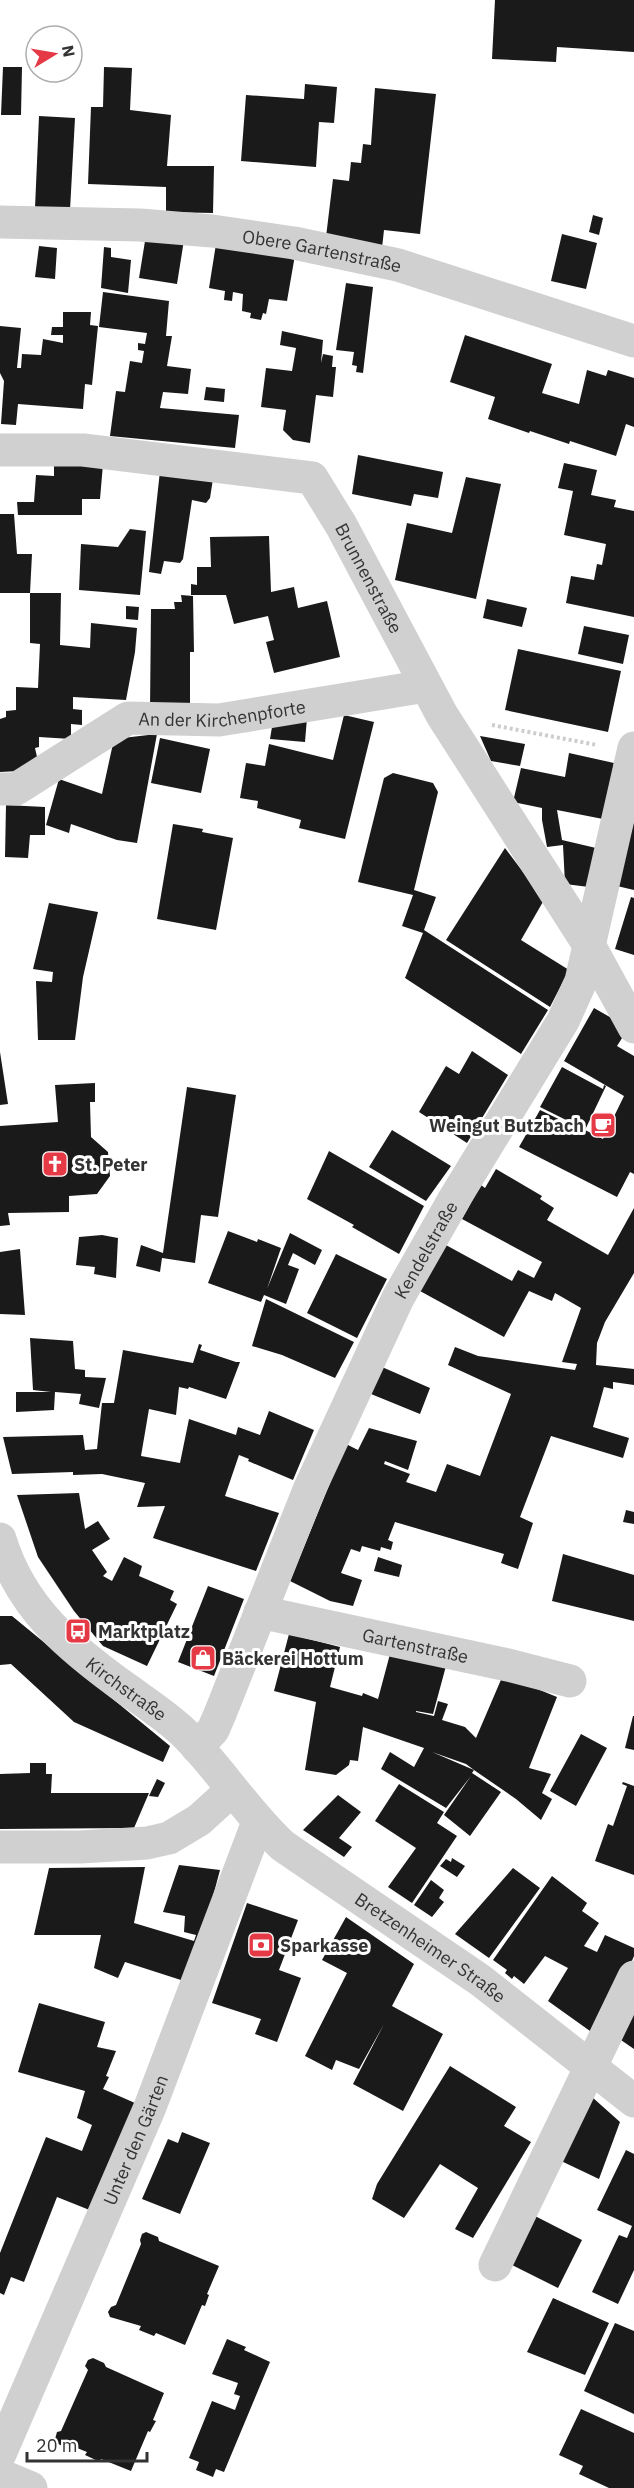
<svg xmlns="http://www.w3.org/2000/svg" width="634" height="2488" font-family="'IBM Plex Sans',sans-serif">
  <rect width="100%" height="100%" fill="#fff"/>
  <!-- building -->
  <path fill="#1a1a1a" fill-rule="evenodd" d="M495,0H634V52L557,47L556,62L492,59Z
    M3,67H22L21,115H1Z
    M104,67L132,68L130,110L171,115L167,166H214L213,213L166,212V187L88,184L91,107H103Z
    M305,84L337,87L334,123L319,122L316,167L241,161L246,95L304,99Z
    M375,88L436,94L420,234L384,230L382,248L326,237L333,179L349,181L351,162L361,163L363,144L371,145Z
    M39,116L75,118L70,210L35,208Z
    M593,215L603,218L599,235L589,232Z
    M562,234L597,243L586,289L551,281Z
    M146,235L184,240L177,284L139,278Z
    M216,244L295,255L287,301L269,299L266,314L263,313L261,320L250,318L251,313L242,311L243,294L233,292L232,301L224,300L225,291L209,288Z
    M39,246L57,248L55,279L35,277Z
    M104,247L111,248V257L131,260L128,293L101,288Z
    M346,283L373,287L363,373L356,372L357,366L352,365L354,352L336,350Z
    M103,292L169,301L166,336H172L167,366L191,369L188,394L163,392L160,408L239,415L235,448L110,436L116,391L125,392L130,361L142,363L144,351L138,350V343L145,344L147,333L99,327Z
    M63,312H91L90,325L98,326L92,385L85,384L83,409L18,404L16,425L1,424L4,381L0,373V326L21,328L17,368H21L22,354L41,355L43,339L63,343V335H51L52,327H63Z
    M282,331L323,340L321,363L323,354L333,356L332,367H336L333,397L316,395L310,443L293,440L283,430L286,410L261,407L266,368L292,371L296,348L280,345Z
    M465,335L552,364L542,393L579,404L587,370L606,376L608,370L634,378V427L626,424L616,456L570,441L569,444L530,431L529,433L488,419L495,397L450,382Z
    M206,387L225,389L224,402L204,400Z
    M358,455L443,472L438,498L414,494L411,506L352,494Z
    M54,459L103,464L100,499H82V515H18L17,502H34L36,475L54,476Z
    M564,463L597,470L591,495L616,500L614,507L634,511V617L566,603L571,576L594,580L597,564L602,565L606,544L564,535L573,491L558,488Z
    M160,471L213,479L210,498L206,503L192,500L183,559L180,563L164,561L161,574L149,572Z
    M466,477L501,484L476,599L395,580L407,523L452,533Z
    M0,514H14L17,554H32L30,593H0Z
    M130,529L146,531L140,595L79,590L81,544L118,547Z
    M269,536L271,592L294,587L298,608L327,601L340,657L274,673L266,642L274,640L268,616L234,624L226,595H191V584L197,585V567H211L210,537Z
    M30,593H61L60,645L90,648L91,623L137,628L135,652L126,700L73,697V709L82,710V725L71,724V739L39,737V747L35,748L40,770L0,772V719L6,717V711L16,710V687L38,688L40,644L30,643Z
    M181,595L193,596L194,652H190V708L150,709L151,609H175L174,602H182Z
    M487,599L527,608L522,627L483,618Z
    M126,606L139,607L138,620L126,619Z
    M584,626L629,635L623,664L578,654Z
    M518,649L621,671L608,732L505,710Z
    M344,715L374,722L345,839L299,828L301,820L257,808L258,801L240,798L246,763L265,766L269,744L333,760Z
    M307,718L305,742L270,739L273,721Z
    M157,734L137,843L117,840L71,824L69,833L46,825L59,779L102,794L114,739Z
    M480,736L525,744L520,766L491,761Z
    M160,738L210,749L201,793L151,783Z
    M569,753L614,763L603,819L557,810L562,840L596,848L589,887L565,884L563,845L547,847L542,820V808L513,802L521,768L565,777Z
    M393,773L433,783L438,792L414,890L436,897L424,930L548,1010L521,1054L405,978L423,933L402,926L413,895L358,882L384,778Z
    M6,805L45,807V835H30L28,858L5,857Z
    M634,821V890L617,886Z
    M173,824L203,829L202,832L233,838L216,930L157,919Z
    M505,848L544,900L521,940L569,970L550,1007L446,940Z
    M631,897L634,898V955L615,949Z
    M49,903L98,912L83,977L75,1040H38L36,981L52,982L53,972L33,969Z
    M594,1008L615,1020L624,1035L617,1046L634,1056V1174L630,1172L617,1197L519,1147L540,1110L571,1125L572,1123L540,1107L562,1067L603,1089L604,1085L606,1086L585,1130L603,1139L624,1096L564,1061Z
    M472,1051L508,1075L467,1143L419,1112L446,1066L459,1074Z
    M0,1052L8,1104L0,1105Z
    M95,1083V1102H90L91,1137L108,1152L110,1176L97,1194L69,1196V1212L8,1213L10,1225L0,1226V1126L58,1122L55,1085Z
    M187,1087L236,1095L218,1217L201,1215L195,1263L162,1258L160,1272L136,1266L141,1245L163,1253Z
    M392,1130L451,1166L426,1201L369,1167Z
    M329,1151L424,1206L399,1254L352,1227L354,1225L307,1199Z
    M496,1169L542,1196L540,1199L554,1208L547,1220L608,1255L634,1208V1273L605,1322L597,1343L596,1365L634,1369V1385L613,1382V1389L604,1387L593,1427L629,1438L623,1458L551,1436L520,1517L533,1523L518,1569L501,1563L504,1554L395,1522L388,1540L393,1542L391,1550L381,1547L380,1551L362,1546L360,1552L351,1549L341,1573L362,1580L353,1606L330,1601L290,1581L346,1444L358,1450L369,1428L417,1441L408,1470L385,1461L384,1464L410,1474L406,1482L436,1492L447,1464L480,1476L511,1394L448,1365L455,1347L478,1356L575,1370L577,1364L562,1362L581,1308L555,1293L552,1301L529,1291L504,1337L420,1291L444,1244L512,1281L518,1270L534,1278L542,1262L462,1219L481,1185L485,1188Z
    M228,1231L257,1242L258,1239L281,1248L267,1289L290,1233L322,1250L315,1265L293,1253L288,1265L299,1269L286,1304L264,1295L261,1302L208,1283Z
    M102,1235L118,1238L116,1278L94,1274L95,1267L76,1265L79,1237Z
    M20,1249L25,1315L0,1314V1252Z
    M336,1254L387,1279L357,1338L307,1313Z
    M266,1299L354,1342L335,1378L282,1355L252,1346Z
    M30,1338L73,1341L75,1369L85,1370V1377L106,1378L99,1408L79,1404L81,1394L55,1392L54,1410L16,1412V1392H51L33,1390Z
    M199,1344L202,1345L200,1350L236,1362H240L226,1399L189,1387L188,1389L179,1387L176,1415L149,1409L141,1456L180,1463L189,1419L236,1435L238,1427L260,1435L269,1411L314,1430L293,1480L248,1461L249,1459L239,1455L225,1496L279,1513L256,1571L153,1538L165,1506L137,1507L145,1483L102,1474L73,1475V1472L12,1474L3,1437L83,1435L85,1450L97,1449L102,1403H114L123,1350L193,1363Z
    M382,1367L430,1388L420,1414L371,1394Z
    M79,1493L85,1529L98,1521L110,1539L92,1550L107,1572L103,1576L112,1581L124,1557L142,1566L139,1576L174,1591L170,1600L177,1604L147,1666L103,1646L74,1611L38,1557L17,1495Z
    M626,1510L634,1512V1524L623,1522Z
    M563,1554L634,1575V1621L552,1601Z
    M378,1557L402,1565L399,1577L374,1571Z
    M208,1586L244,1599L214,1676L178,1662Z
    M0,1616H12L170,1746L163,1762L74,1722L11,1664L0,1665Z
    M289,1634L340,1647L330,1687L362,1696L363,1693L378,1699L390,1654L446,1666L433,1714L416,1711V1712L434,1716L438,1701L448,1704L442,1720L465,1727L476,1738L503,1675L557,1697L529,1768L551,1774L542,1793L552,1799L541,1820L516,1799L474,1770L472,1773L501,1792L470,1836L444,1815L471,1776L446,1808L381,1769L390,1752L414,1767L424,1748L363,1727L358,1761L350,1760L349,1765L336,1775L305,1770L316,1702L274,1691ZM432,1752L466,1764L474,1770Z
    M633,1716H634V1750L625,1748Z
    M581,1734L607,1748L576,1806L550,1791Z
    M30,1763H46V1774H52L51,1793H149L134,1828L0,1829V1774L30,1773Z
    M157,1779L165,1783L158,1797L149,1796Z
    M623,1782L634,1786V1875L595,1861L608,1824L613,1826L627,1786L622,1784Z
    M399,1784L444,1812L437,1823L457,1836L412,1903L388,1887L416,1848L375,1821Z
    M338,1795L361,1812L339,1838L352,1847L344,1857L303,1830Z
    M452,1858L465,1866L457,1877L440,1866L446,1859L451,1862Z
    M179,1865L220,1870L207,1919L184,1981L125,1962L118,1978L94,1968L101,1935H34L49,1868L145,1867L134,1923L194,1941L196,1935L184,1932L185,1916L163,1912Z
    M513,1868L540,1888L489,1958L455,1934Z
    M552,1876L587,1903L582,1911L599,1923L584,1946L597,1952L605,1935L634,1948V1956L623,1982L590,2031L548,2001L568,1968L545,1956L524,1984L514,1976L512,1979L505,1973L507,1970L493,1960Z
    M431,1880L444,1890L439,1898L444,1902L432,1917L414,1905Z
    M247,1903L298,1920L279,1970L301,1978L277,2042L255,2034L261,2019L212,2003Z
    M346,1917L414,1964L392,2006L443,2034L403,2111L353,2084L384,2024L359,2069L336,2060L332,2070L305,2056L347,1973L322,1960Z
    M39,2003L105,2022L97,2047L116,2051L106,2076L109,2077L103,2089L135,2103L92,2211L57,2197L24,2282L11,2277L4,2295L0,2293V2253L46,2137L82,2151L92,2125L77,2118L85,2091L18,2072Z
    M634,2007V2049L618,2038Z
    M450,2066L516,2107L504,2126L531,2142L473,2238L455,2229L478,2188L440,2164L404,2218L372,2199L377,2184Z
    M592,2097L620,2122L599,2179L559,2160Z
    M182,2132L210,2143L180,2214L142,2199L168,2139L178,2143Z
    M626,2150L634,2154V2270L618,2304L592,2292L619,2235L627,2238L632,2226L597,2210Z
    M535,2216L582,2240L558,2288L510,2264Z
    M146,2232L158,2237L159,2241L219,2266L207,2294L209,2295L205,2306L202,2305L185,2345L156,2333L154,2336L139,2330L141,2326L110,2317L108,2312L111,2307L116,2305L141,2244L140,2240L142,2234Z
    M553,2298L609,2323L585,2375L527,2352Z
    M615,2323L634,2331V2414L584,2391Z
    M227,2339L246,2347L244,2350L270,2362L224,2472L216,2469L213,2477L196,2470L199,2462L189,2458L212,2401L235,2410L240,2396L234,2394L238,2383L212,2374Z
    M93,2358L104,2363L106,2367L164,2393L153,2420L156,2421L150,2432L148,2431L131,2471L101,2459L100,2462L85,2455L87,2452L72,2446L67,2448L56,2443L55,2439L57,2432L61,2431L88,2370L85,2366L88,2360Z
    M581,2409L634,2433V2488H609L579,2474L583,2466L559,2455Z"/>
  <g fill="none" stroke-linecap="round" stroke-linejoin="round">
    <!-- path -->
    <path stroke="#cdcdcd" stroke-width="4" stroke-dasharray="3 3" stroke-linecap="butt" d="M492,725L597,745"/>
    <!-- minor -->
    <g stroke="#d0d0d0" stroke-width="33">
      <path id="s1" d="M0,222L140,225L212,231L294,243L398,265L634,341"/>
      <path id="s2" d="M0,450H83L312,478L341,525L442,715L589,945L634,1027"/>
      <path id="s3" d="M0,789H16L128,718L219,720L426,686"/>
      <path id="s4" d="M0,1539C21,1609 71,1649 128,1690C146,1703 166,1716 183,1732C219,1767 245,1811 283,1846L480,1980L634,2101"/>
      <path id="s5" d="M260,1612L508,1665L570,1681"/>
      <path id="s6" d="M197,1747L213,1730L220,1714L309,1490L398,1298L456,1196L563,1021L581,981L634,748"/>
      <path d="M0,1847H80L147,1843L169,1838L199,1820L232,1790"/>
      <path d="M495,2265L634,1977"/>
      <path id="s7" d="M0,2454L150,2107L258,1822"/>
      <path d="M0,2475L31,2488"/>
    </g>
  </g>
  <!-- icons -->
  <defs>
    <g id="cafe-square" transform="scale(1.35)"><rect x="-9" y="-9" width="18" height="18" rx="4" fill="#e63946" stroke="#fff"/><path d="M-5.5-4.5H6V0H3Q3 3.5 0 3.5H-2.5Q-5.5 3.5-5.5 0ZM3-3.2v2h1.7v-2ZM-6 4.5H4V6H-6Z" fill="#fff"/></g>
    <g id="church-square" transform="scale(1.35)"><rect x="-9" y="-9" width="18" height="18" rx="4" fill="#e63946" stroke="#fff"/><path d="M-1.2-6h2.4v3.5h3.3v2.4h-3.3V6h-2.4V-.1h-3.3v-2.4h3.3Z" fill="#fff"/></g>
    <g id="bus-square" transform="scale(1.35)"><rect x="-9" y="-9" width="18" height="18" rx="4" fill="#e63946" stroke="#fff"/><path d="M-5-6H5V4H4V6H2V4H-2V6H-4V4H-5ZM-3.5-4V0h7V-4ZM-3.5 1.2v1.5H-2V1.2ZM2 1.2v1.5H3.5V1.2Z" fill="#fff"/></g>
    <g id="shop-square" transform="scale(1.35)"><rect x="-9" y="-9" width="18" height="18" rx="4" fill="#e63946" stroke="#fff"/><path d="M-5-2.5h2.3a2.7 3.5 0 0 1 5.4 0H5L5.5 6h-11ZM-1.5-2.5h3a1.5 2.3 0 0 0-3 0Z" fill="#fff"/></g>
    <g id="bank-square" transform="scale(1.35)"><rect x="-9" y="-9" width="18" height="18" rx="4" fill="#e63946" stroke="#fff"/><path d="M-6-4H6V4H-6ZM0-2.3a2.3 2.3 0 1 0 0 4.6a2.3 2.3 0 1 0 0-4.6Z" fill="#fff"/></g>
  </defs>
  <g fill-rule="evenodd">
    <use href="#cafe-square" x="603" y="1125"/>
    <use href="#church-square" x="55" y="1164"/>
    <use href="#bus-square" x="78" y="1631"/>
    <use href="#shop-square" x="203" y="1658"/>
    <use href="#bank-square" x="261" y="1945"/>
  </g>
  <g text-anchor="middle" dominant-baseline="central" stroke-width="6" stroke-linejoin="round" paint-order="stroke">
    <!-- street labels -->
    <g font-size="18" fill="#333" stroke="#fff">
      <text stroke="none"><textPath href="#s1" startOffset="324">Obere Gartenstraße</textPath></text>
      <text stroke="none"><textPath href="#s2" startOffset="429">Brunnenstraße</textPath></text>
      <text stroke="none"><textPath href="#s3" startOffset="243">An der Kirchenpforte</textPath></text>
      <text stroke="none"><textPath href="#s6" startOffset="549">Kendelstraße</textPath></text>
      <text stroke="none"><textPath href="#s5" startOffset="159">Gartenstraße</textPath></text>
      <text stroke="none"><textPath href="#s4" startOffset="200">Kirchstraße</textPath></text>
      <text stroke="none"><textPath href="#s4" startOffset="602">Bretzenheimer Straße</textPath></text>
      <text stroke="none"><textPath href="#s7" startOffset="342">Unter den Gärten</textPath></text>
    </g>
    <!-- poi labels -->
    <g font-size="18" font-weight="bold" fill="#333" stroke="#fff" text-anchor="start">
      <text x="584" y="1125" text-anchor="end">Weingut Butzbach</text>
      <text x="74" y="1164">St. Peter</text>
      <text x="98" y="1631">Marktplatz</text>
      <text x="222" y="1658">Bäckerei Hottum</text>
      <text x="280" y="1945">Sparkasse</text>
    </g>
  </g>
  <!-- north arrow -->
  <g transform="translate(54 54) rotate(79)"><circle r="28" fill="#ffffff" stroke="#adadad" stroke-width="1.5"/>
  <path d="M0-4.5L10 22L0 15L-10 22Z" fill="#e63946"/>
  <text y="-9" font-size="16" font-weight="bold" text-anchor="middle" fill="#333333">N</text>
  </g>
  <!-- scale -->
  <path d="M27 2452v9h120v-9" fill="none" stroke="#333333" stroke-width="3"/>
  <text x="36" y="2452" font-size="18" fill="#333333" stroke="#ffffff" stroke-width="4.5" paint-order="stroke">20 m</text>
</svg>
